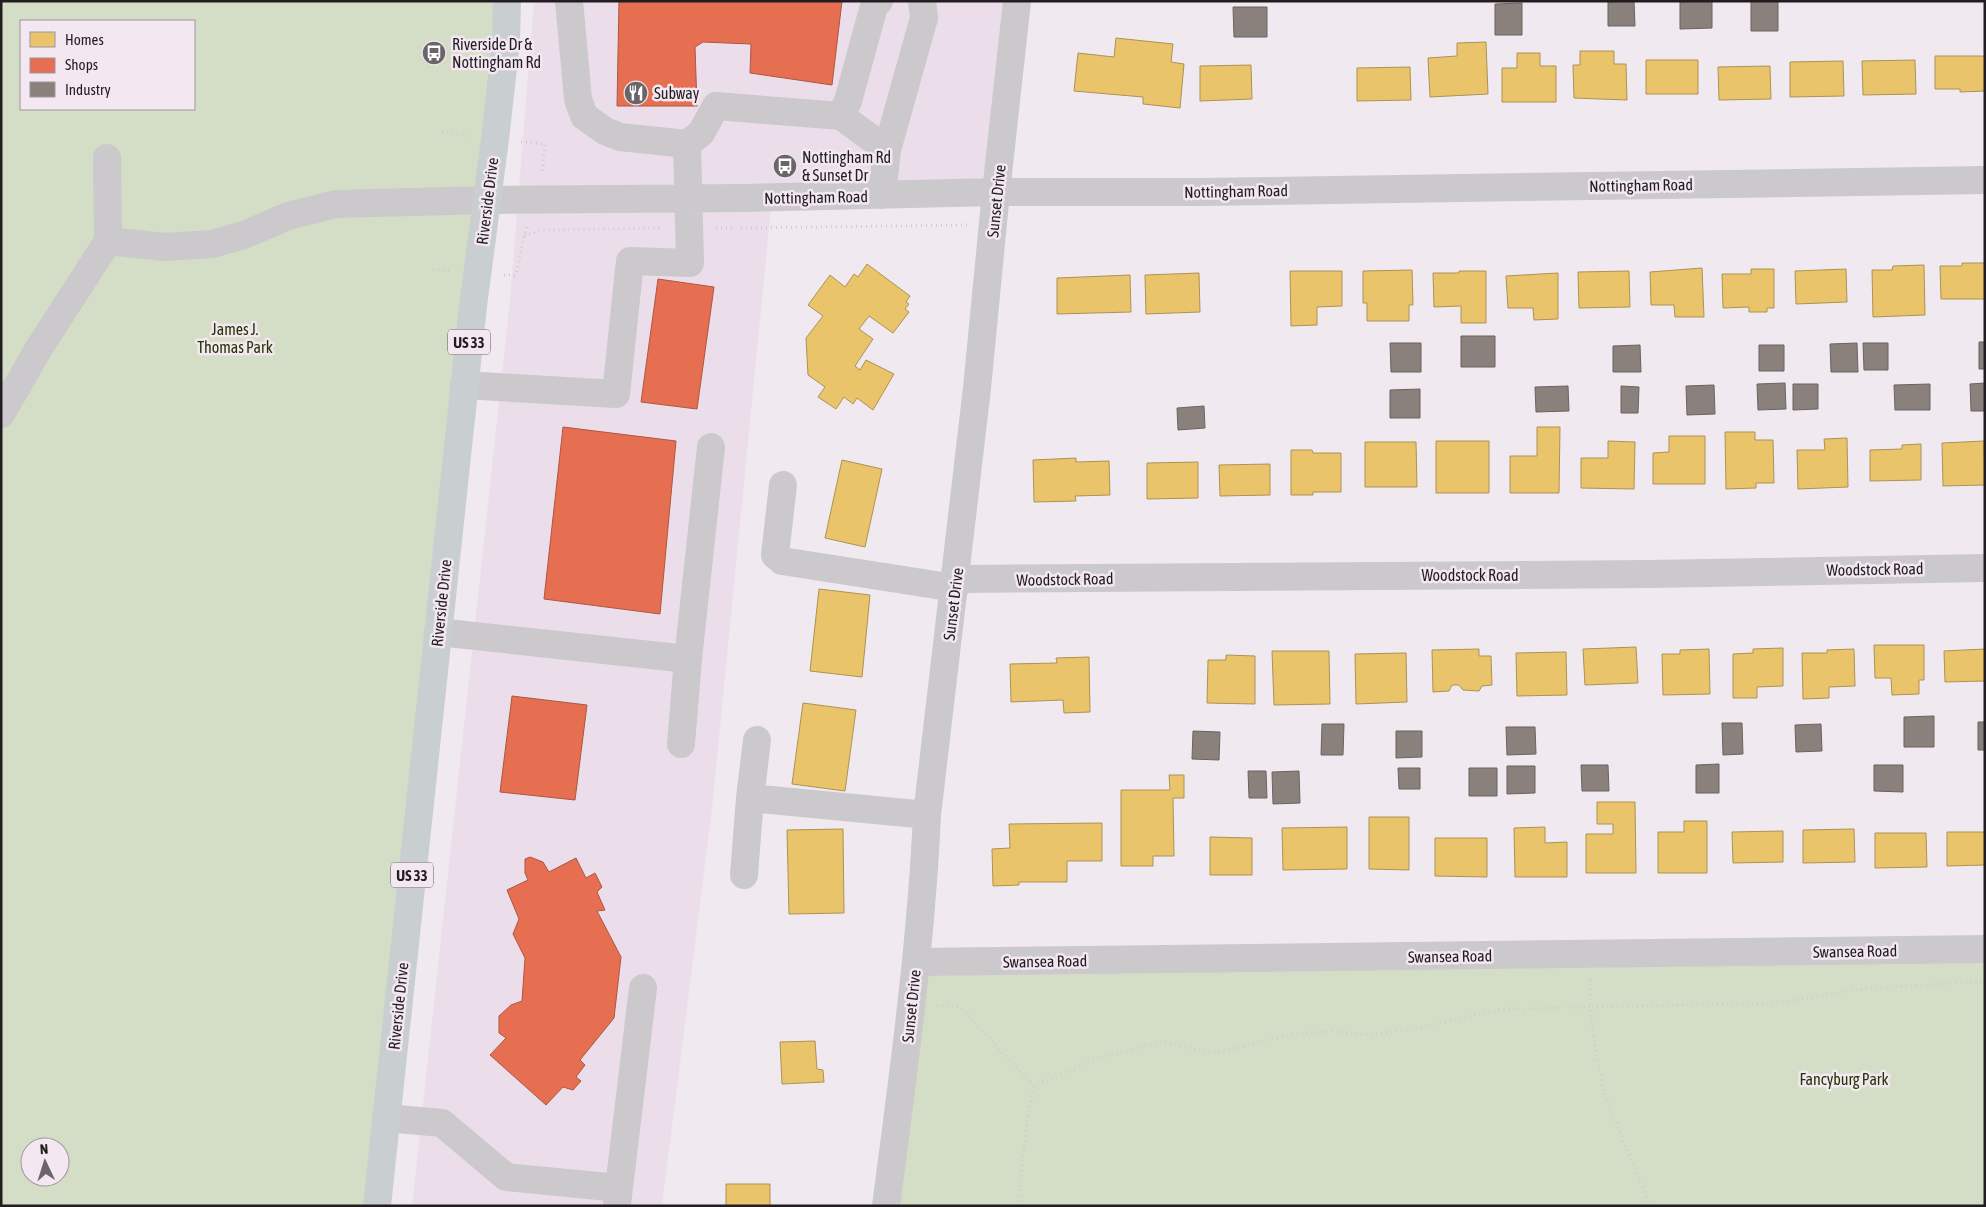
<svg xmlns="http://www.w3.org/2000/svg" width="1986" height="1207" font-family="'Asap Condensed',sans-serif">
  <rect width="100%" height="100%" fill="#f0eaf0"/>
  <!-- built -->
  <path fill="#ebdeea" d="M534,1H1017L996,192L772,198L712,809L662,1206H412L510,300Z"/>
  <!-- green -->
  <path fill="#d4ddc6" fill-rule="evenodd" d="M1,1H507L377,1206H1ZM21,21H194V109H21ZM30,1147H60V1177H30Z
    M1985,949V1206H886L916,962Z"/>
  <!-- homes -->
  <path fill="#e9c46a" stroke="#ad9254" d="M1116,38L1173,44L1171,62L1184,64L1180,108L1143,104V97L1074,91L1078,53L1114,57Z
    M1486,42L1488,94L1430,97L1428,58L1457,56V43Z
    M1580,51H1614V64H1626L1627,100L1574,98L1573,65H1580Z
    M1517,53H1540V66H1556V102H1502V68H1517Z
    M1935,56H1985V91L1960,92V89H1935Z
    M1646,60H1698V94H1646Z
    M1915,60L1916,94L1863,95L1862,61Z
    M1843,61L1844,96L1790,97V62Z
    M1251,65L1252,99L1200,101V66Z
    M1770,66L1771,99L1719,100L1718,67Z
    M1410,67L1411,100L1357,101V68Z
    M1962,263H1985V299H1941L1940,266H1962Z
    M867,264L910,296L906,302L909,304L905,309L909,312L893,333L869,316L859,329L873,339L855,366L860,370L866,360L894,374L873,410L857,398L853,404L844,397L836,409L818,397L825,387L808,375L806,338L823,316L808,305L830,275L845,287L854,274L858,277Z
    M1924,265L1925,315L1873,317L1872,270H1892L1893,266Z
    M1702,268L1704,317H1675L1674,305H1651L1650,272Z
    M1751,269H1774V308H1767V312H1749V307L1723,308L1722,274H1751Z
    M1846,269L1847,302L1796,304L1795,271Z
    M1412,270L1413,305H1409V321H1367V303H1363V271Z
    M1290,271H1342V306L1317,307V325L1291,326Z
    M1459,271H1486V323H1461V306L1434,307L1433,273H1459Z
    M1629,271L1630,307L1579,308L1578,272Z
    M1199,273L1200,312L1146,314L1145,275Z
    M1558,273V319L1534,320L1533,308H1508L1506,276Z
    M1130,275L1131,312L1057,314V278Z
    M1537,427H1560L1559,493H1510V456H1537Z
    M1725,432H1755V440H1773L1774,483H1756V488L1726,489Z
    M1669,436H1705V484H1653V453L1669,452Z
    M1847,438L1848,487L1798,489L1797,450H1825L1824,439Z
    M1436,441H1489V493H1436Z
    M1608,441L1635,442L1634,489L1581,488V458H1608Z
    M1984,441L1985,485L1943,486L1942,443Z
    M1365,442H1416L1417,487H1365Z
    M1921,444V480L1870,481V450L1902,449V445Z
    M1291,450H1312L1313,453H1341V492H1313V495H1291Z
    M1076,458V462L1109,461L1110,495L1075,496L1076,501L1034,502L1033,460Z
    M842,460L882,469L865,547L825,538Z
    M1198,462V498L1147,499V463Z
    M1270,464V495L1220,496L1219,465Z
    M819,589L870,595L862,677L810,671Z
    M1874,645H1924V680H1919V694L1892,695L1891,678H1875Z
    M1636,647L1638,683L1585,685L1583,649Z
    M1783,648V686L1757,687V698H1733V654L1753,653V649Z
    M1479,649V656H1491L1492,685L1482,686L1479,691L1463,690L1459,685H1452L1449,691L1433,692L1432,650Z
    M1709,649L1710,694L1663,695L1662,654H1680V650Z
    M1854,649L1855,686L1829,687V698L1803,699L1802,653H1827V650Z
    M1985,649V681L1945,682L1944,651Z
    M1272,651H1329L1330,704L1274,705Z
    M1566,652L1567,695L1517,696L1516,653Z
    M1406,653L1407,702L1356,704L1355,654Z
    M1226,655L1255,656V704L1207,703L1208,660H1226Z
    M1089,657L1090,712L1064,713L1063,700L1011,702L1010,664L1057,663L1056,658Z
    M803,703L856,710L845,791L792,784Z
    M1169,775H1184V798H1173L1174,856H1153V866H1121V790H1170Z
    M1597,802H1635L1636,873H1586V834H1613V824H1597Z
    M1369,817H1409V870L1369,869Z
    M1684,821H1707V873H1658V832H1684Z
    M1102,823V861H1067V882H1019V885L993,886L992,849L1010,848L1009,824Z
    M1347,827V869L1283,870L1282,828Z
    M1545,827V843L1567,842V877H1515L1514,828Z
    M843,829L844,913L789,914L787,830Z
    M1854,829L1855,862L1803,863V830Z
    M1783,831V862L1733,863L1732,832Z
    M1947,832H1985V865L1947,866Z
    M1875,833H1926L1927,867L1875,868Z
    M1210,837L1252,838V875H1210Z
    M1435,838H1487V877L1435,876Z
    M815,1041L817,1069L823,1070L824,1082L782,1084L780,1042Z
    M726,1184H770V1206H726Z"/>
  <!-- shops -->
  <path fill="#e76f51" stroke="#ac5643" d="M619,1H842L832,85L750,73L751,44L703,42L695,47L697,106H617Z
    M658,279L714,287L697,409L641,402Z
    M563,427L676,441L660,614L544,599Z
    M512,696L587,705L575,800L500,792Z
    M530,857L543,862L549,872L576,858L586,878L595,873L602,887L597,892L605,910L597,911L621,957L614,1018L580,1060L585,1065L576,1077L581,1081L573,1090L563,1087L546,1105L490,1055L506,1038L499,1033V1016L511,1005L522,1001L525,958L513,934L519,919L507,890L528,880L525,873V859Z"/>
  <!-- industry -->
  <path fill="#8a817c" stroke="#6b6361" d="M1634,1L1635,26H1608V2Z
    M1712,1V28L1680,29V2Z
    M1751,1H1778V31H1751Z
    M1522,3V35H1495V4Z
    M1233,7H1267V37H1234Z
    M1461,336H1495V367H1461Z
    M1979,342H1985V369H1979Z
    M1390,343H1421V372H1391Z
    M1857,343L1858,372H1831L1830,344Z
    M1863,343H1888V370H1864Z
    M1640,345L1641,372H1613V346Z
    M1759,345H1784V371H1759Z
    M1785,383L1786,409L1758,410L1757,384Z
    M1985,383V411H1971L1970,384Z
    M1793,384H1818V409L1793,410Z
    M1930,384V410H1895L1894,385Z
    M1714,385L1715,414L1687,415L1686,386Z
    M1568,386L1569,411L1536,412L1535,387Z
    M1621,386L1639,387L1638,413H1621Z
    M1420,389V418H1390V390Z
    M1204,406L1205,428L1178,430L1177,408Z
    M1934,716V747H1904V717Z
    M1978,722H1985V750H1978Z
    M1722,723H1742L1743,754L1723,755Z
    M1322,724H1344L1343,755H1321Z
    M1821,724L1822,751L1796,752L1795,725Z
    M1506,727H1535L1536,754L1507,755Z
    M1193,731L1220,732L1219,760L1192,759Z
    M1396,731H1422V757L1396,758Z
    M1719,764V793H1696V765Z
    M1581,765H1608L1609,791H1582Z
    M1874,765H1903V792L1874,791Z
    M1507,766H1535V793L1507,794Z
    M1398,768H1420V789H1399Z
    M1469,768H1497V796H1469Z
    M1248,771H1266L1267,798H1249Z
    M1299,771L1300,803L1273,804L1272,772Z"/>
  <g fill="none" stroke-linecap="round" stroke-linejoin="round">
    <!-- path -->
    <path stroke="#cfcccf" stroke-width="3" stroke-dasharray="1 4" stroke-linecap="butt" d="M442,132L470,136
      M521,142L545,144L542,173
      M527,227L524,236L541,230L662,228
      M716,228H732
      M741,228L967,225
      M433,269L451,271
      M504,275H516L524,236
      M1590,979V1007L1770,1003L1812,998L1851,990L1985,981
      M937,1005L960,1007L1034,1086
      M1018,1206L1027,1119L1034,1086L1092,1060L1160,1042L1216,1053L1292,1034L1332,1031L1368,1035L1413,1029L1502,1009L1590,1007L1597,1059L1605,1096L1650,1206"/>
    <!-- minor -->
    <path stroke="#cbc9cb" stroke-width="28" d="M569,1L578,99L584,116L605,131L620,137L687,144L701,133L716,106L841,116L848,101L874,6L879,1
      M841,116L887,150
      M882,195L887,150L924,18L922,1
      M108,241L164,247L212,244L244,235L288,216L336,204L488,200L743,198L996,192H1199L1985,180
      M464,385L616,394L630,261L690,263L687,144
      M1,414L39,348L108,241L107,158
      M783,485L775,555L782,561L955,588
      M956,579L1649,574L1985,568
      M438,632L688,659L711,447
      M681,744L688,659
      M750,798L757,740
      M744,875L750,798L927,815
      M916,962L1985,949
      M386,1118L442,1123L506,1177L619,1188
      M617,1204L643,988
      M886,1206C903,1076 921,946 927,815L977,388L996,192L1017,1"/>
    <!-- major -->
    <path stroke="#c9cfd1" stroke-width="28" d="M377,1206L473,306L495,139L506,41L507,1"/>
  </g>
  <!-- icons -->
  <defs>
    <g id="bus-disc" transform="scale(1.25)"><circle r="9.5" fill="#6a6569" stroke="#f3e7f2"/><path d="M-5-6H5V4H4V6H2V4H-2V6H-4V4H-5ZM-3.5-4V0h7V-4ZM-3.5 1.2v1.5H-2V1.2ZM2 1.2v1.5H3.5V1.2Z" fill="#fff"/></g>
    <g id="restaurant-disc" transform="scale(1.25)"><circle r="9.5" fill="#6a6569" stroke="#f3e7f2"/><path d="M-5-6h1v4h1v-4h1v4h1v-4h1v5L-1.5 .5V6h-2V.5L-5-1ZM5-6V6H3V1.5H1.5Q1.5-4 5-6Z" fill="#fff"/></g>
  </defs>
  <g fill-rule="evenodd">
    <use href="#bus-disc" x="434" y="53"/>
    <use href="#restaurant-disc" x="636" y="93"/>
    <use href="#bus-disc" x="785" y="166"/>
  </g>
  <g text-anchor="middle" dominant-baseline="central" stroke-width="5" stroke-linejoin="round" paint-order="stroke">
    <!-- shield labels -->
    <g fill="#f3e7f2" stroke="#615a60" stroke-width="1">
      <rect x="448" y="329.5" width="42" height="25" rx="4"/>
      <rect x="391" y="862.5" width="42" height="25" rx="4"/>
    </g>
    <g font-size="15" font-weight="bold" fill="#221d21">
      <text x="469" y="342">US 33</text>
      <text x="412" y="875">US 33</text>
    </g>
    <!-- poi labels -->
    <g font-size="16" fill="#221d21" stroke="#f3e7f2" text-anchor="start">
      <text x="452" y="44">Riverside Dr &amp;<tspan x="452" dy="18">Nottingham Rd</tspan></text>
      <text x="654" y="93">Subway</text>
      <text x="802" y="157">Nottingham Rd<tspan x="802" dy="18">&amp; Sunset Dr</tspan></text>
    </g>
    <!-- street labels -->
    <g font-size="16" fill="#221d21" stroke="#f3e7f2">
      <text transform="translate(1641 185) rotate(-1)">Nottingham Road</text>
      <text transform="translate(1236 191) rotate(-1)">Nottingham Road</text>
      <text transform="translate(816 197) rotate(-1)">Nottingham Road</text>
      <text transform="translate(487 201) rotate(-83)">Riverside Drive</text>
      <text transform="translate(996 201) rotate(-84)">Sunset Drive</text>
      <text transform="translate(1875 569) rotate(-1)">Woodstock Road</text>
      <text x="1470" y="575">Woodstock Road</text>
      <text transform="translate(1065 579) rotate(-1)">Woodstock Road</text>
      <text transform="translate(441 603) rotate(-84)">Riverside Drive</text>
      <text transform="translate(953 604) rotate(-83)">Sunset Drive</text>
      <text transform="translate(1855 951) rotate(-1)">Swansea Road</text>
      <text transform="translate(1450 956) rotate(-1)">Swansea Road</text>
      <text transform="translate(1045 961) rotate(-1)">Swansea Road</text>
      <text transform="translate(398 1006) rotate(-84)">Riverside Drive</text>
      <text transform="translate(911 1006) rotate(-84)">Sunset Drive</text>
    </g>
    <!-- park labels -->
    <g font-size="16" fill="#233501" stroke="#f3e7f2">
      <text x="235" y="329">James J.<tspan x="235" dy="18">Thomas Park</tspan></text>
      <text x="1844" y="1079">Fancyburg Park</text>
    </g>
  </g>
  <!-- border -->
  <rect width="1986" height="1207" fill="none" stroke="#221d21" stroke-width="5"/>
  <!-- legend -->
  <rect x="20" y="20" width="175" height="90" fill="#f3e7f2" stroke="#9f969e"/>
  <rect x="30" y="32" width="25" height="15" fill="#e9c46a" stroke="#9f969e"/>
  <text x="65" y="45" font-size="15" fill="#221d21">Homes</text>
  <rect x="30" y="58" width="25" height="15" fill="#e76f51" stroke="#9f969e"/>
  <text x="65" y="70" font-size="15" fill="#221d21">Shops</text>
  <rect x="30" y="82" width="25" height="15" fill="#8a817c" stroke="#9f969e"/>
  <text x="65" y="95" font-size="15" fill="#221d21">Industry</text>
  <!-- north arrow -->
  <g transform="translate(45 1162) rotate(356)"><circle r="24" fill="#f3e7f2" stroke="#9f969e"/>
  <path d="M0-4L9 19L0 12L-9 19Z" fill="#6a6569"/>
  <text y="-8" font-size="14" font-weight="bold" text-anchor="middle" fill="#221d21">N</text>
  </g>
</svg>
